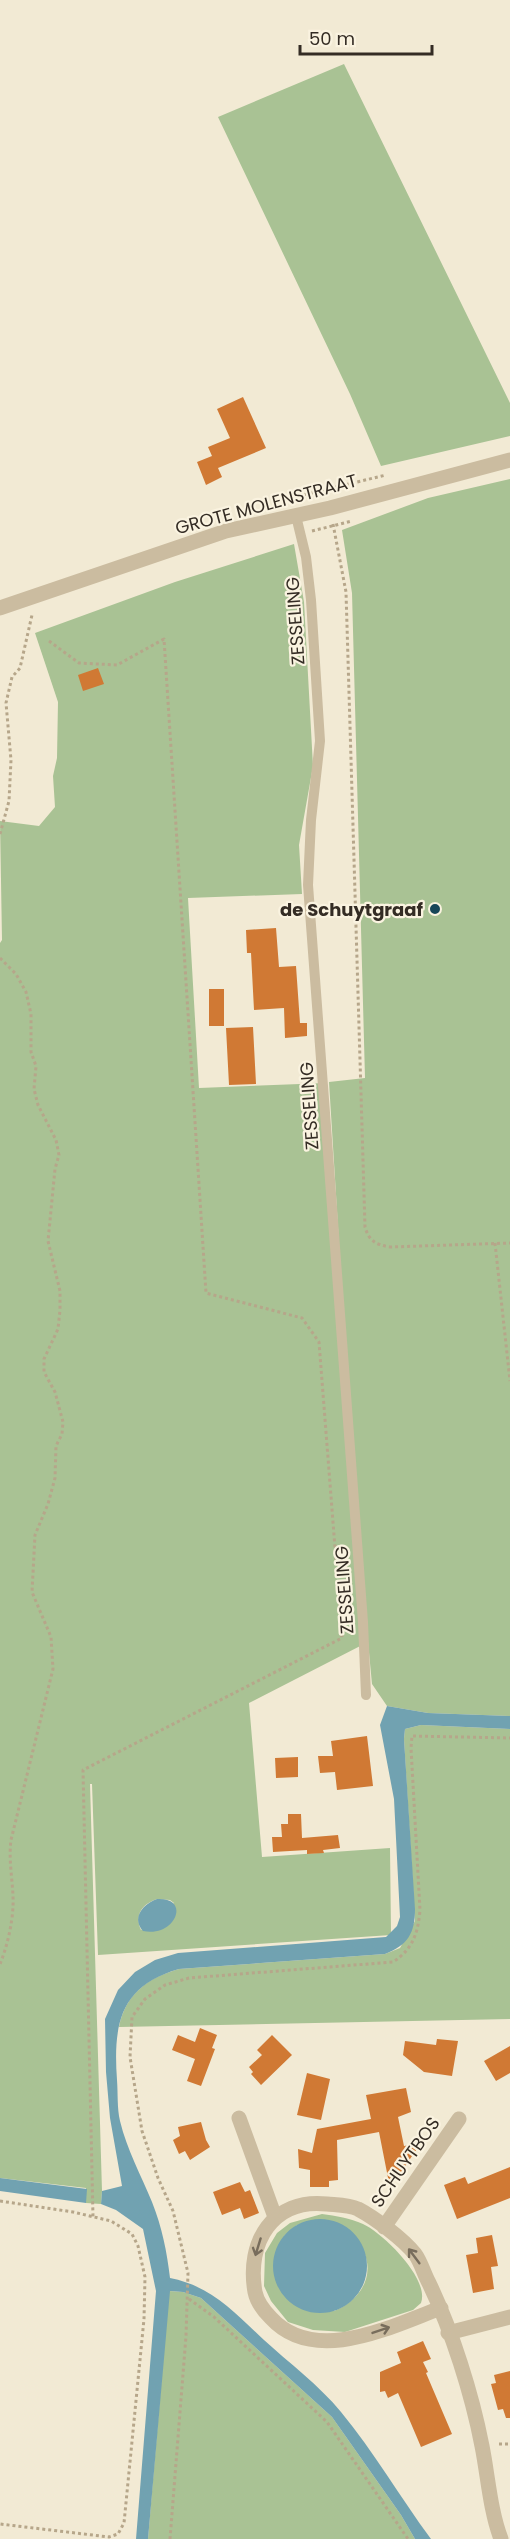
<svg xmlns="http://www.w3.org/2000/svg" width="510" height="2539" font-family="Poppins,sans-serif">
  <rect width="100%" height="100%" fill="#f2ead4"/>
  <!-- green -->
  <path fill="#a9c294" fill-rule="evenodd" d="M344,64L510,403V436L381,466L350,394L218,117Z
    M510,479V1716L428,1713L387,1706L372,1684L368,1642L249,1703L262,1857L390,1848L391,1935L98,1955L92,1784H90L102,2191L101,2204L86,2203V2188L0,2178V943L2,940L0,821L39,826L55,807L53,776L57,758L58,702L35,633L175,582L294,544L304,602L313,766L299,845L302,894L188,898L199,1088L326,1083L339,1243L329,1082L365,1078L352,593L342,530L428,498ZM157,1899L170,1900L174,1903L141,1930C134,1915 142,1904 157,1899Z
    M421,1725L510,1729V2019L119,2027C126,1993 148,1978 179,1969L385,1954L400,1948L415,1921L404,1739L405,1729Z
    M322,2214C336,2216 350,2218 363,2224C383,2233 430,2279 421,2303L413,2310L345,2332L313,2330L288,2322L271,2301L264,2286L265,2253L277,2233L290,2223ZM331,2221C344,2225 349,2230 356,2241C360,2246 365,2252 366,2258C373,2282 355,2303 334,2311L284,2236L297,2225Z
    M169,2291L183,2292L201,2298L332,2417L401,2515L415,2539H148Z"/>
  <!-- water -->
  <path fill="#71a2b1" d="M387,1706L428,1713L510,1716V1729L421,1725L405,1729L404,1739L415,1909C415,1933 408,1945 385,1954L179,1969C120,1986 113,2024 117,2080C118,2093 117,2108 120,2121C127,2150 141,2175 152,2202C162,2227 167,2252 170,2278C211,2286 234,2312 264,2340C288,2362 320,2386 341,2412C374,2452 400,2497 431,2539H415L401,2515L332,2417L201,2298L183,2292L170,2291L148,2539H136L156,2291L143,2229L116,2210L101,2204L102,2191L122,2186L110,2118L106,2072L105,2019L118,1990L135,1972L155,1960L178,1953L386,1937L397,1926L400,1917L394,1799L380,1725Z
    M157,1899C192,1897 175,1938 143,1931C131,1918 143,1904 157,1899Z
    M0,2178L87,2189L86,2203L0,2191Z
    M273 2266a47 47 0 1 1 94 0a47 47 0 1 1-94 0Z"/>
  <!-- building -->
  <path fill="#d07934" d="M243,397L266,448L218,468L222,477L206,485L197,462L212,456L208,447L230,438L217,409Z
    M98,668L104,684L83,691L78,675Z
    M276,928L279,967L296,966L300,1023H307V1036L285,1038L284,1008L254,1010L251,953H247L246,930Z
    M209,989H224V1026H209Z
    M253,1027L256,1084L229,1085L226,1028Z
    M367,1736L373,1786L337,1790L335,1772L320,1773L318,1756H333L331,1741Z
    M298,1757V1777L276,1778L275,1758Z
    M288,1814H301L302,1838L338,1835L340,1848L323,1850L324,1853L307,1854V1850L273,1852L272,1837H282L281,1824H288Z
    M200,2028L217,2035L212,2048L215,2049L201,2086L187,2081L195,2059L172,2050L178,2035L195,2042Z
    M272,2035L292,2055L261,2085L251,2074L253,2072L249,2067L262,2055L257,2050Z
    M437,2039L458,2041L452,2076L424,2072L403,2055L405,2041L436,2045Z
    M510,2046V2073L496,2081L484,2061Z
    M307,2073L330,2079L321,2120L297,2115Z
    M406,2088L411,2112L398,2117L404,2146L421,2143L390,2188L379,2132L337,2140L338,2180L329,2181V2187H310V2170L299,2168L298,2149L312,2153L317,2129L371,2119L366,2095Z
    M201,2122L206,2140L210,2147L190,2160L185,2151L179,2154L173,2140L180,2136L178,2127Z
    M510,2167V2198L457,2219L444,2185L465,2177L468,2184Z
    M240,2182L245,2192L250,2190L259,2213L244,2219L240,2208L222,2215L213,2192Z
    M492,2235L498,2266L491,2267L494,2289L473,2293L466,2255L478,2253L476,2238Z
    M423,2341L431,2359L423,2362L428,2372L426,2373L452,2434L421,2447L398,2393L388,2398L385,2391L380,2392V2372L401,2363L397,2352Z
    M510,2371V2418H506L503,2409L498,2410L491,2384L496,2383L494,2375Z"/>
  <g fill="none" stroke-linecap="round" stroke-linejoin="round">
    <!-- path -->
    <path stroke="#b6a68a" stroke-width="3" stroke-dasharray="3 3" stroke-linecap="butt" d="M299,496L386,475
      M333,524L346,592L365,1227C369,1241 376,1245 391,1247L510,1243
      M312,531L352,521
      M49,641L79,663L117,665L164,639L206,1293L302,1318L319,1342L342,1638L83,1770L93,2217
      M0,834L9,801L11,760L6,703L12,677L20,668L32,615
      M0,958L16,974L26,992L31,1014V1052L36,1066L34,1089L38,1105L56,1140L59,1155L55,1169L48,1241L60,1291V1310L58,1329L44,1359V1372L55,1392L63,1422L62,1434L56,1446L55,1478L48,1504L35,1535L32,1592L51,1637L53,1669L11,1840C8,1863 14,1885 13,1907C12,1925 7,1947 0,1964
      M495,1243L510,1381
      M0,2201L73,2212L111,2221L132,2234L138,2246L145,2277L144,2319L124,2523L118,2534L109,2537L0,2524
      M189,2299L214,2317L327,2422L408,2539
      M499,2444H510
      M170,2539L186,2336L188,2273L173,2211L158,2178L142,2131L130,2057L132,2017L145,1999L165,1985L189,1978L393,1962C413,1949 418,1933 420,1910L411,1748L412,1736L510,1738"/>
    <!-- service -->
    <path stroke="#cbbca0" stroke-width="10" d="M296,516L306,557L311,600L320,741L311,820L308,885L363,1622L366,1695"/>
    <!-- minor -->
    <path stroke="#cbbca0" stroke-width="15" d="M239,2118L275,2217
      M384,2227L459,2119
      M441,2308C392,2326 315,2366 271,2318C264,2311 257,2302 255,2292C246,2242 273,2198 327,2204C337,2205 349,2205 358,2209C375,2218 403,2239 415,2254C421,2262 424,2274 429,2283C452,2331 472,2394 482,2446C488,2476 490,2510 501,2539
      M448,2333L510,2317"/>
    <!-- tertiary -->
    <path stroke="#cbbca0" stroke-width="15" d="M0,608L226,531L330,508L510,460"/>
  </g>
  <!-- one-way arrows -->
  <defs><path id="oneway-shaft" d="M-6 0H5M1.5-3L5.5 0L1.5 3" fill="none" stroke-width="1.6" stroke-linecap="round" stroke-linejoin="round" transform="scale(1.5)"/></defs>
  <g stroke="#786d5c">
    <use href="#oneway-shaft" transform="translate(258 2247) rotate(107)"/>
    <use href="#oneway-shaft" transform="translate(414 2256) rotate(-127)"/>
    <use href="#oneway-shaft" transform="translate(381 2330) rotate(-19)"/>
  </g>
  <!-- markers -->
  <circle fill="#174658" stroke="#faf3e0" stroke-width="2" cx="435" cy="909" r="6"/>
  <g text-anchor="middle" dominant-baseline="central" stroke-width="4.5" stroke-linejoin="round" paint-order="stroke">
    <!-- street labels -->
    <g font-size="18" fill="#342c24" stroke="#faf3e0">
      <text transform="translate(266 504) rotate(-15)">GROTE MOLENSTRAAT</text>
      <text transform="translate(295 621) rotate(-94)">ZESSELING</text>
      <text transform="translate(309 1106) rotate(-94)">ZESSELING</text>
      <text transform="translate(344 1590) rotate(-94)">ZESSELING</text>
      <text transform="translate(405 2162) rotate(-55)">SCHUYTBOS</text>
    </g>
    <!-- poi labels -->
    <g font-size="18" font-weight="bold" fill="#342c24" stroke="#faf3e0" text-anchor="end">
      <text x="423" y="909">de Schuytgraaf</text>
    </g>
  </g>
  <!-- scale -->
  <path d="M300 45v9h132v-9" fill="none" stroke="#342c24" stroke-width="3"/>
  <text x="309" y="45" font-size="18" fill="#342c24" stroke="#faf3e0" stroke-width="4.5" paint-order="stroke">50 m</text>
</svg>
